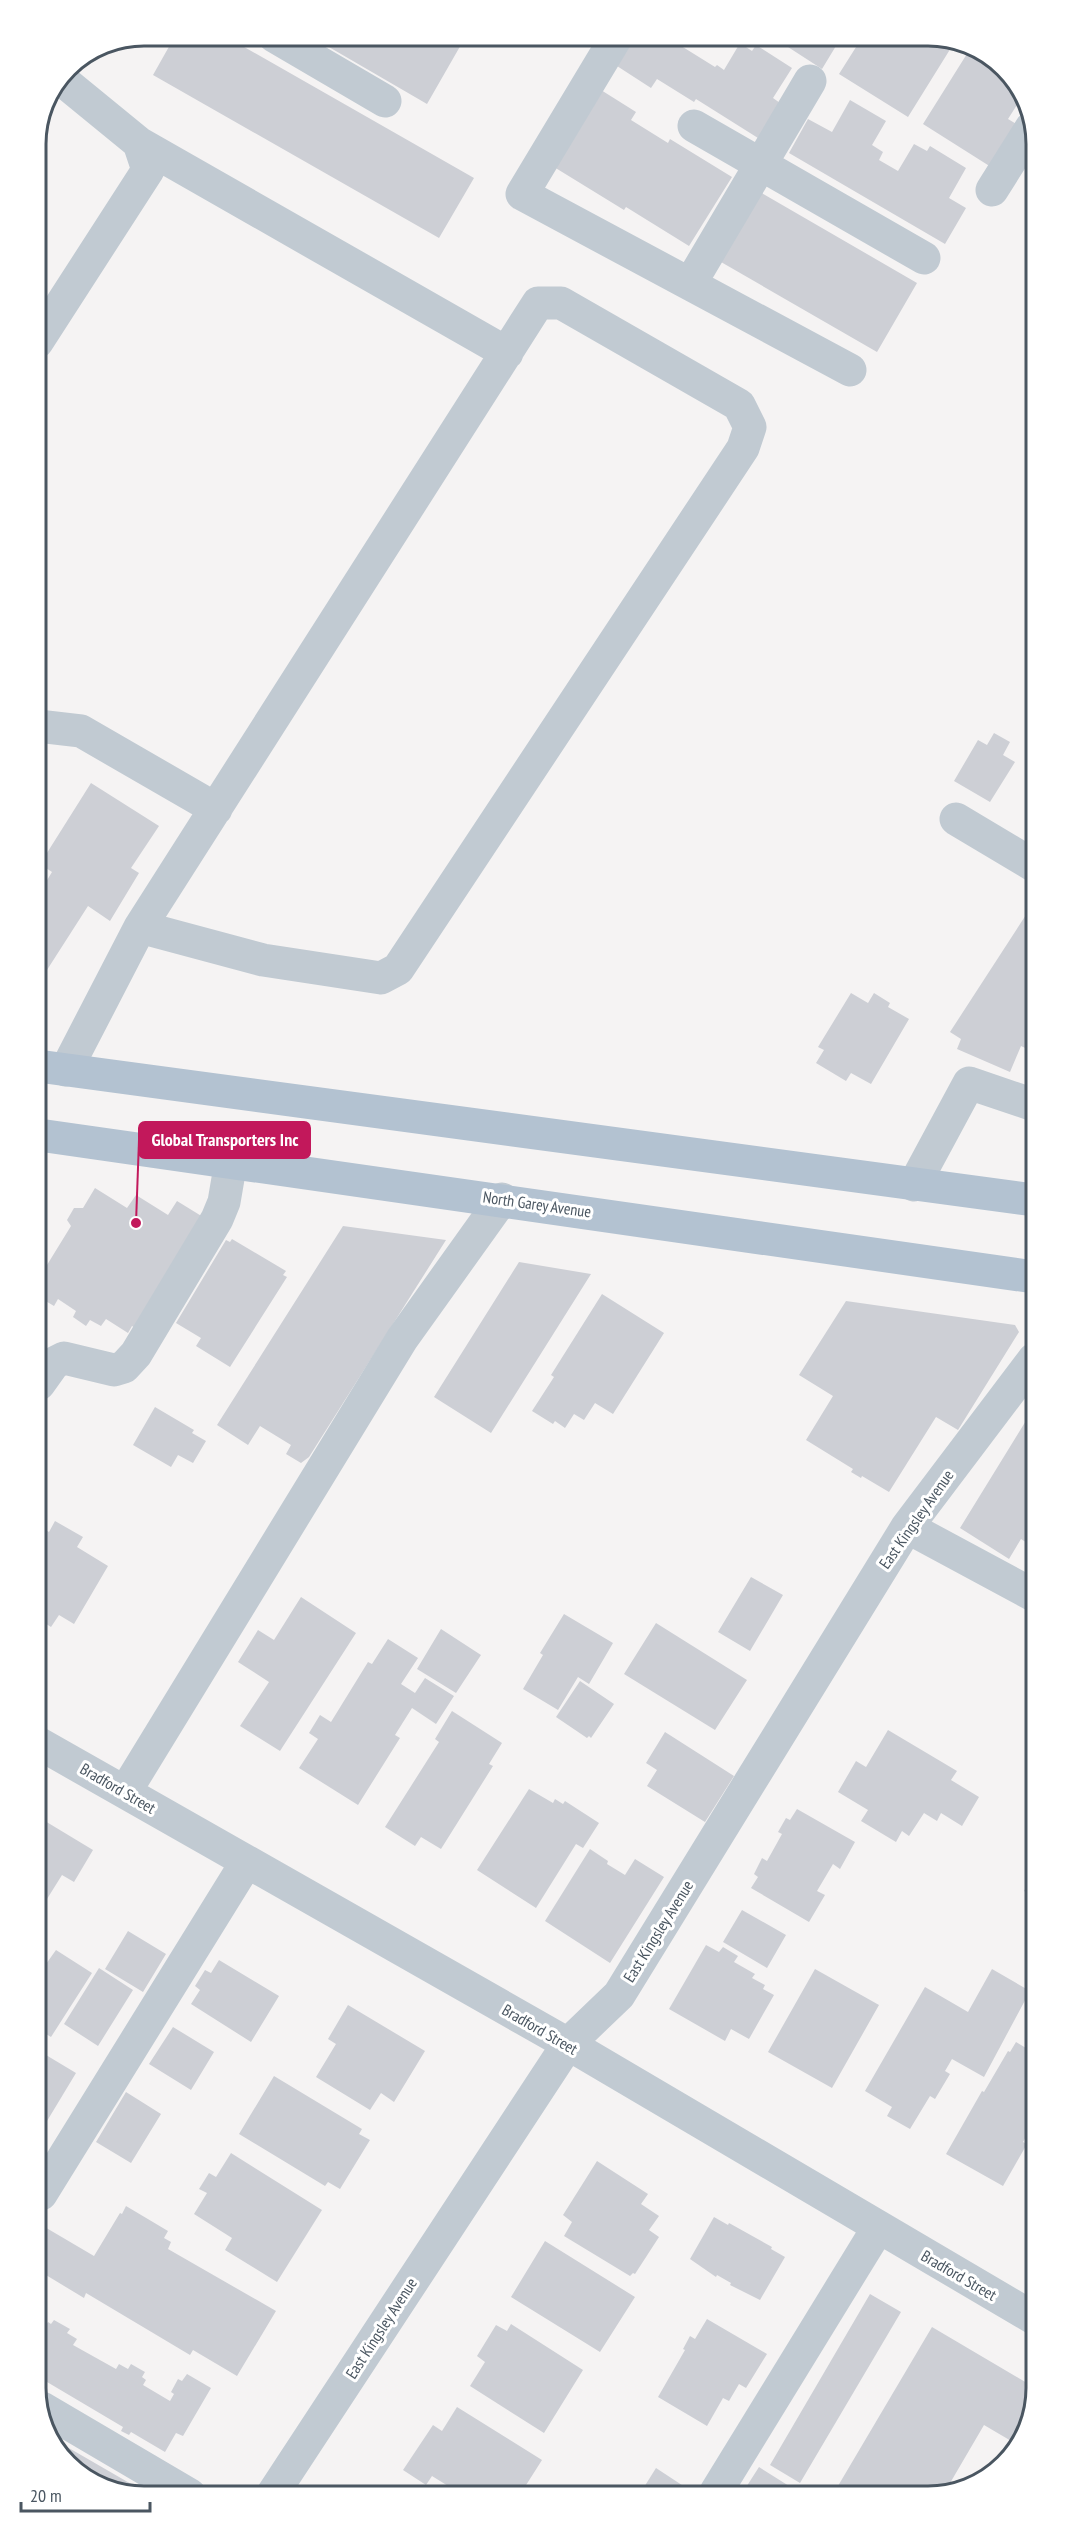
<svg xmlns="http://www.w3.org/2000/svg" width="1073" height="2532" font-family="'PT Sans Narrow',sans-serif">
  <rect width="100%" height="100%" fill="#f5f3f3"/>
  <!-- building -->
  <path fill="#cdcfd5" d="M175,36H225L474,178L439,238L153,75Z
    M310,36H466L427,104Z
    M635,36H683L678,44L715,67L717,65L724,70L740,43L752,51L756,45L792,68L773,98L780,103L758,138L696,99L694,102L657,79L651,88L617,66Z
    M771,36H842L822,69Z
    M863,36H936L954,43L908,117L839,74Z
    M970,49L995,59L1022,97L1008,119L1018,125L991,167L923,124Z
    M601,90L636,112L631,120L668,143L670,139L732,177L689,246L626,207L624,210L554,167Z
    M850,100L886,121L872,145L883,152L879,160L898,171L914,144L927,151L930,146L966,168L949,198L966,208L945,244L789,153L808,119L832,132Z
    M760,192L917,283L877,352L721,262Z
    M994,733L1010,742L1003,755L1015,762L990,802L954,781L978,740L987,745Z
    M91,783L159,826L131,868L139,873L110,921L88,906L38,984V895L52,872L40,864Z
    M1033,904L1034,1052L1021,1046L1010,1072L957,1049L961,1039L950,1032Z
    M851,993L868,1003L874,993L890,1003L888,1007L909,1019L871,1084L851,1073L846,1081L816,1063L824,1050L818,1047Z
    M95,1188L127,1208L136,1195L168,1215L177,1201L203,1217L138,1330L132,1326L128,1333L106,1319L101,1326L90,1320L86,1326L73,1317L76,1311L58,1299L54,1306L39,1297L44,1290L39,1287V1278L71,1226L67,1220L74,1208H83Z
    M343,1226L446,1240L309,1457L301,1463L286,1454L291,1445L260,1426L248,1445L217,1425Z
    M232,1239L286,1271L283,1275L287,1277L230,1367L196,1346L201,1338L176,1323L226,1240L230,1242Z
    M519,1262L591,1274L491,1433L434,1397Z
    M602,1294L664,1333L613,1414L595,1403L584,1420L574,1414L565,1428L555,1421L553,1424L532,1411L554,1377L551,1375Z
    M846,1301L1015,1325L1019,1332L958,1430L936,1417L889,1492L862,1476L861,1478L851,1472L853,1469L806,1440L833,1396L799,1375Z
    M1035,1406V1548L1021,1539L1009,1559L960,1528Z
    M155,1407L194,1430L192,1433L206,1441L193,1463L178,1455L171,1467L133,1445Z
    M55,1521L83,1537L77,1547L108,1566L74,1624L59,1615L51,1627L40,1620V1526L49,1532Z
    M751,1577L783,1595L750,1651L718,1632Z
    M301,1597L356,1633L280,1751L240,1726L269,1682L238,1662L258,1630L274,1640Z
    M564,1614L613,1643L589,1684L578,1677L558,1710L523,1689L543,1655L540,1653Z
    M656,1623L747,1680L715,1730L624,1674Z
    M441,1629L481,1655L456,1693L417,1669Z
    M388,1639L418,1658L401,1684L415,1693L425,1678L454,1696L436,1724L412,1708L395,1735L400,1738L358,1805L299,1768L318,1739L309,1733L320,1715L331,1722L368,1662L372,1664Z
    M580,1681L614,1704L591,1738L589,1736L587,1738L556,1717Z
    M452,1711L502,1743L489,1764L493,1766L441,1849L421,1837L415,1846L385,1827L439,1742L435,1739Z
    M888,1730L957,1771L951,1780L979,1797L962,1826L941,1813L937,1821L924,1813L909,1836L902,1831L896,1842L861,1821L868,1810L838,1792L856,1761L866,1767Z
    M665,1732L734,1776L705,1822L647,1786L657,1770L646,1763Z
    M529,1789L553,1803L555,1799L563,1804L565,1801L599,1823L583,1848L576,1844L536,1908L477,1870Z
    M797,1809L855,1842L840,1869L833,1864L817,1891L825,1895L809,1922L751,1888L758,1877L754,1874L762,1858L767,1861L782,1834L778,1832L786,1818L790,1820Z
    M40,1818L93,1850L74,1882L62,1875L47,1899L40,1895Z
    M590,1849L608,1861L607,1864L625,1875L635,1859L664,1877L610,1963L545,1921Z
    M1036,1869V1898L1024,1891Z
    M742,1910L786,1935L767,1968L723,1942Z
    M128,1931L166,1954L143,1992L105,1969Z
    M706,1945L719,1952L723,1947L738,1956L734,1962L755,1974L752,1978L765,1985L763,1989L774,1995L749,2039L731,2029L725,2041L669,2009Z
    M56,1950L92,1973L51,2037L41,2031V1971Z
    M219,1960L279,1996L251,2042L191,2004L200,1990L195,1986L205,1970L211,1973Z
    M99,1968L133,1990L98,2046L64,2024Z
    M815,1969L879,2005L832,2088L768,2052Z
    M992,1969L1030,1991L984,2077L952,2059L945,2071L950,2074L935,2099L930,2096L910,2129L887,2116L892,2107L865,2091L925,1987L968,2012Z
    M348,2005L425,2051L394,2102L381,2093L370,2110L316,2077L336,2044L328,2039Z
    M173,2027L214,2052L191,2090L149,2064Z
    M1016,2042L1036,2054V2104L1029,2118L1035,2121L1023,2142L1027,2144L1003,2186L946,2154L982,2091L984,2092L1008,2051L1010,2052Z
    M41,2052L76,2073L44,2126L41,2124Z
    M274,2076L362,2129L359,2134L370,2140L340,2189L328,2182L325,2186L239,2134Z
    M126,2092L161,2114L131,2163L96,2142Z
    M231,2153L322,2210L277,2282L225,2250L232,2238L194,2214L207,2193L199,2189L209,2173L216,2177Z
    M597,2161L648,2194L641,2204L659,2216L649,2230L659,2237L635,2274L633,2273L630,2276L564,2236L572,2222L563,2215Z
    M126,2206L168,2231L164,2238L171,2242L168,2249L276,2311L237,2376L193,2350L190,2355L86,2293L84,2298L41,2272V2230L43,2226L94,2256L120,2213L122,2214Z
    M714,2217L728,2225L729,2223L772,2247L771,2249L785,2257L760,2300L730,2285L731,2283L717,2275L716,2277L690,2259Z
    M545,2241L635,2297L600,2352L511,2297Z
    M870,2294L901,2312L800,2483L770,2465Z
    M707,2319L767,2354L746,2388L739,2384L729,2401L723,2398L707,2426L658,2397L685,2350L683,2349L690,2336L695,2339Z
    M54,2320L70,2329L67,2333L77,2339L73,2345L116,2369L119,2364L128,2369L131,2364L145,2372L142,2377L146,2380L143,2385L170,2401L174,2394L171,2392L178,2379L182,2381L187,2374L211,2388L183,2436L176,2433L165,2452L131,2432L129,2435L121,2431L123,2427L42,2379L41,2326L44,2328L48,2322L51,2324Z
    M511,2324L583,2370L544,2433L470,2386L485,2362L477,2356L496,2325L507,2331Z
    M932,2327L1037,2389L1018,2445L984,2425L946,2490L835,2491Z
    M457,2407L542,2460L521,2493L461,2494L432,2476L426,2485L403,2470L433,2425L442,2431Z
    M55,2440L145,2492L143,2496H137L78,2473Z
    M759,2467L797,2491L743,2492Z
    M656,2468L691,2491L690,2492H641Z"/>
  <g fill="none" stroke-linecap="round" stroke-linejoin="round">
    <!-- minor -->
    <path stroke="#c1cad2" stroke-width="33" d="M274,36L385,101
      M617,36L522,194L850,370
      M694,126L924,258
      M139,143L507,353
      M992,190L1031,128
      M690,284L810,81
      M37,342L148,170L139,143L62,80
      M38,726L81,731L216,809
      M956,819L1033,865
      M66,1070L140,927L538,303H561L739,405L750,427L743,448L398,969L381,978L263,960L140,927
      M914,1185L969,1083L1034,1105
      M39,1384L54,1363L64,1358L114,1370L124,1367L136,1354L217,1219L224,1202L231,1161
      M907,1527L1035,1596
      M40,1744L568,2044L1037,2320
      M125,1792L402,1339L502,1199
      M41,2194L246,1863
      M42,2408L190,2495
      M716,2492L878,2228
      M272,2495L568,2044L619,1995L907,1527L1034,1359"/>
    <!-- major -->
    <path stroke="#b3c2d1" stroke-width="33" d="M38,1066L1034,1200
      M39,1135L1034,1277"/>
  </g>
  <g text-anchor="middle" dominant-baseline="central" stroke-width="6" stroke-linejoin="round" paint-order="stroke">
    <!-- street labels -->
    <g font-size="16" fill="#4a5661" stroke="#fff">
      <text transform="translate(537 1204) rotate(8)">North Garey Avenue</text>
      <text transform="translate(916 1519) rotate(-55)">East Kingsley Avenue</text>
      <text transform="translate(118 1788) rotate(30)">Bradford Street</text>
      <text transform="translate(658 1931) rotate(-58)">East Kingsley Avenue</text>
      <text transform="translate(540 2029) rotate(30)">Bradford Street</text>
      <text transform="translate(959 2275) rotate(30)">Bradford Street</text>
      <text transform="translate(381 2328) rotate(-57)">East Kingsley Avenue</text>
    </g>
  </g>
  <!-- crop -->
  <path d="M0 0H1073V2532H0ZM144 46H928A98 98 0 0 1 1026 144V2388A98 98 0 0 1 928 2486H144A98 98 0 0 1 46 2388V144A98 98 0 0 1 144 46Z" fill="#fff" fill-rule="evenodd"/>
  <path fill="none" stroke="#4a5661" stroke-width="3" d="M144 46H928A98 98 0 0 1 1026 144V2388A98 98 0 0 1 928 2486H144A98 98 0 0 1 46 2388V144A98 98 0 0 1 144 46Z"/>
  <!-- callouts -->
  <path fill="none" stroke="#c2185b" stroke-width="2" d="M136 1223L139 1140"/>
  <circle fill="#c2185b" stroke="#fff" stroke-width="2" cx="136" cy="1223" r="6"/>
  <rect fill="#c2185b" stroke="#c2185b" stroke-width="2" x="139" y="1122" width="171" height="36" rx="6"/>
  <g font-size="18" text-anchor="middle" font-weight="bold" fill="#fff">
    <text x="225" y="1146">Global Transporters Inc</text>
  </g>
  <!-- scale -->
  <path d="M21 2502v9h129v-9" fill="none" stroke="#4a5661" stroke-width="3"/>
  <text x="30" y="2502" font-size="18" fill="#4a5661" stroke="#ffffff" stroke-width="4.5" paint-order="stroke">20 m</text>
</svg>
